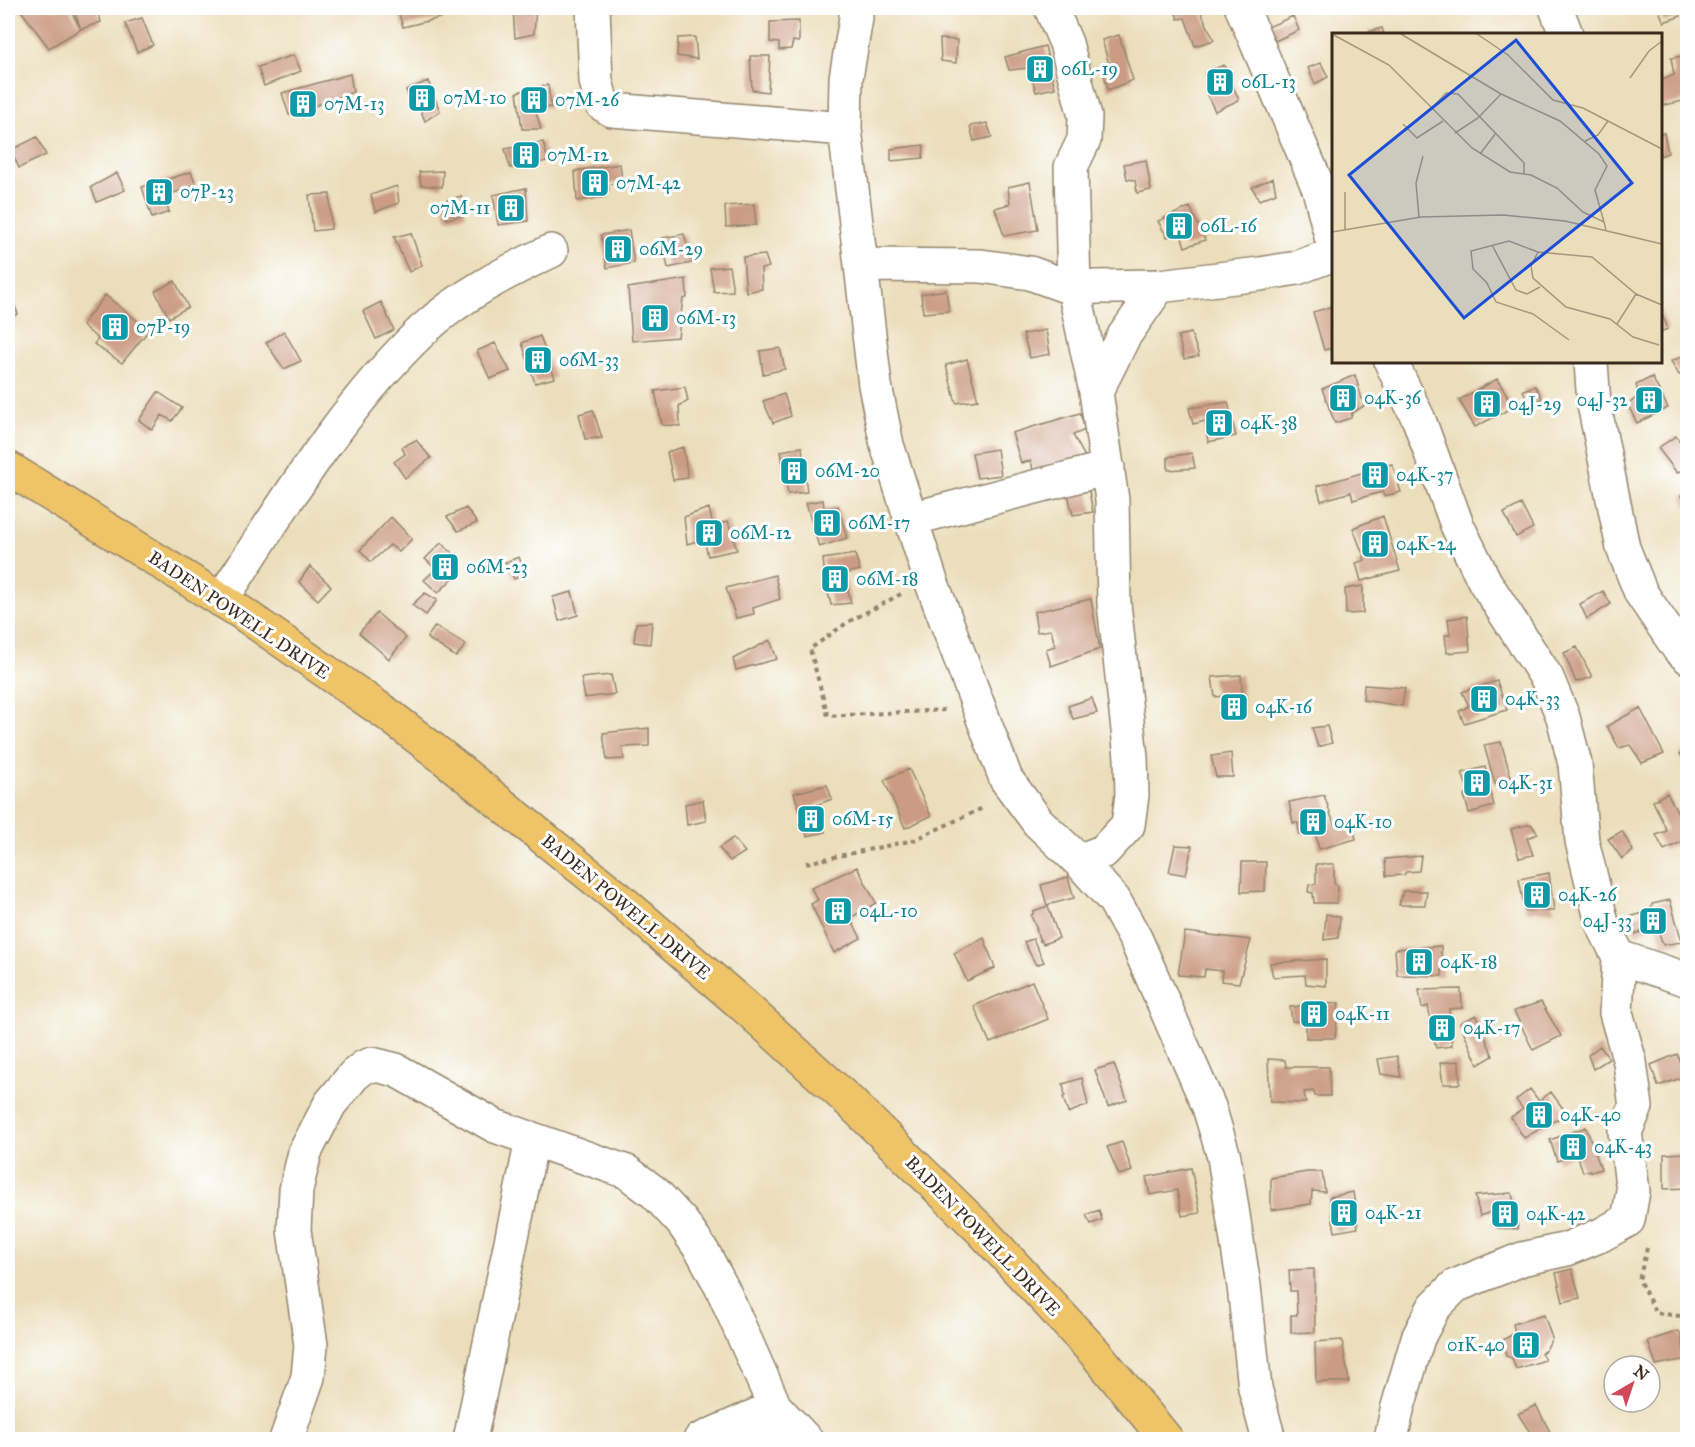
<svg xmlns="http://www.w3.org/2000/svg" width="1695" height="1447" font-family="'IM FELL Great Primer',serif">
  <rect width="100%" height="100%" fill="#fff"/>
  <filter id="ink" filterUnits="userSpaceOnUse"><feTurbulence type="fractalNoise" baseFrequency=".0167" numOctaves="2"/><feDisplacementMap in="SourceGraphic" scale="12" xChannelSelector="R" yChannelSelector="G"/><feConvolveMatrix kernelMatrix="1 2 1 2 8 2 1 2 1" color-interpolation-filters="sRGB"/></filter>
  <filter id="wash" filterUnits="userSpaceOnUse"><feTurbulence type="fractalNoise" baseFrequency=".008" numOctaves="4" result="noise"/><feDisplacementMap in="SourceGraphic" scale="24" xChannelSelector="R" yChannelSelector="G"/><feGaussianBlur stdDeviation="1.35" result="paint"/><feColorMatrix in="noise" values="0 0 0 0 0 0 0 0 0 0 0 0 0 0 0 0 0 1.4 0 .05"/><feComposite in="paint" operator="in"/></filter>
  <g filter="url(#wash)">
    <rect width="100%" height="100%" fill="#ebdebb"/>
    <g id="blocks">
      <!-- building -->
      <path fill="#cb9b83" d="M19,8H53L55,10L59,8H69L81,29L73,8H97L101,22L81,29L49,48Z
        M397,8H436L440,18L403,27Z
        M513,8H536L534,34L515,38Z
        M752,8H801L802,12H752Z
        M1174,8H1199L1214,40L1195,46L1185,18L1178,19Z
        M1658,8H1677L1681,16L1664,22Z
        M1293,16L1299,30L1275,41L1268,27Z
        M142,18L153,45L137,52L125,23Z
        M799,21V42L793,41L791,49L779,50V43L770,42V22Z
        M1382,28L1384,34H1369L1368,32Z
        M1119,35L1133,80L1108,90L1103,71L1110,68L1102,40Z
        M695,37L697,59L677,56L678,38Z
        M940,39L957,40L956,63L941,61Z
        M1045,46L1055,88L1036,92L1029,68L1009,70L1005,57Z
        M294,55L301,71L264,86L258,67Z
        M1688,55V100L1660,106V81L1674,75L1671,58Z
        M750,56H770L768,92L752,90Z
        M1321,63L1328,77L1315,84L1308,68Z
        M1224,65L1239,100L1215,111L1207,95L1212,92L1205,73Z
        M350,74L353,92L289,115L282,93Z
        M428,81L440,111L425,121L419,106L412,108L406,90Z
        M548,85L551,107L535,109L541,129H522L517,92Z
        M987,123L992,137L974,141L970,126Z
        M1664,133L1668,153L1660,156V134Z
        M37,137L46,155L19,168L11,150Z
        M543,142L548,161L510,168L505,149Z
        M924,145L923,158L891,161V149Z
        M1146,160L1151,190L1137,193L1135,180L1127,179L1124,164Z
        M620,164L622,181L608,185L609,190H604L605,197L577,201L575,171Z
        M443,171L442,187L421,185L419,172Z
        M191,172L196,184L164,197L169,212L152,218L142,187Z
        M117,173L125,190L97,202L91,187Z
        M1273,178L1276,193L1259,200L1252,187Z
        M1030,182L1038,230L1004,236L995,208L1010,204L1008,187Z
        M397,186L399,203L375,212L371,195Z
        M526,188L528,221L498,225L493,195Z
        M330,194L331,229L313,231L309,195Z
        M461,196L466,215L447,219L442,202Z
        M754,204L756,225L726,227L725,206Z
        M1190,207L1205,240L1185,247L1180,231L1167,237L1158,221Z
        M629,230L634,263L607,268L601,235Z
        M411,233L422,265L409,272L394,237Z
        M684,234L692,263L668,268L662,238Z
        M765,255L769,267L761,269L762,289L746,292L743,257Z
        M729,266L733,291L714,292L710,268Z
        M686,279L687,298L683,299L678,337L632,341L628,288Z
        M175,281L188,307L169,318L155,291Z
        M946,290L949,311L923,313L921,294Z
        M8,291L18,314L8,319Z
        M105,295L149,330L122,363L94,344L98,339L82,325Z
        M381,302L394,330L376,339L363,311Z
        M1334,306V348L1324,350L1313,312Z
        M1660,309L1668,329L1660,332Z
        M1046,330L1050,354L1030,358L1023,334Z
        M284,331L301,361L284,369L266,343Z
        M1191,333L1199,356L1184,359L1178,336Z
        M540,336L555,378L535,383L522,343Z
        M495,343L510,371L490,379L477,351Z
        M780,348L785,369L763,374L760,351Z
        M1688,354V373L1679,375L1671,361Z
        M967,359L978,400L956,403L946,365Z
        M1355,375L1364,406L1352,413L1351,418L1335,423L1322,389Z
        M1652,377L1668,408L1637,423L1628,405L1639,395L1636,385Z
        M1497,379L1514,407L1475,427L1459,400Z
        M1535,386L1542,398L1529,405L1523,390Z
        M685,387L688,401L679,406L680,426L662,425L655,391Z
        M158,392L182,408L172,421L162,415L152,430L139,420Z
        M784,394L791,416L773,423L763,401Z
        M1228,402L1236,436L1208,442L1205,421L1193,424L1189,408Z
        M593,410L602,438L585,439L579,414Z
        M1080,413L1085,430L1073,435L1085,457L1035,479L1031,461L1021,463L1012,433Z
        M1676,436L1688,453V467L1677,473L1658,448Z
        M416,440L431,458L405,478L394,462L405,454L402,447Z
        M683,447L688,478L673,480L667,452Z
        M802,447L807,492L788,494L781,451Z
        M997,449L1001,475L977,478L972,453Z
        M1192,453L1195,468L1168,470V457Z
        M1392,464L1401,492L1384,496L1382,492L1353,500L1351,492L1321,501L1317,486Z
        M1089,491L1093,512L1073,515L1068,494Z
        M1688,493V508L1681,496Z
        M823,500L824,508L838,506L847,538L819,547L806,503Z
        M1521,504L1533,528L1516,537L1504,513Z
        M466,508L477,523L458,531L447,517Z
        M709,508L713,526L728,521L737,550L708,556L704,539L687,544L684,517Z
        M1383,516L1400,571L1361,581L1356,563L1365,560L1353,528Z
        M391,517L412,539L399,552L390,545L371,562L360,550Z
        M441,543L459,559L453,565L460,571L438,593L424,580L436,569L425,559Z
        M855,554L860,570L844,574L851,603L831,605L826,584L823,559Z
        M519,557L525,574L514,579L505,562Z
        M310,566L331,586L318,600L299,582Z
        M775,575L780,599L753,608L754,614L736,618L726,588Z
        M1363,586V613L1346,614L1345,589Z
        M1603,591L1611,604L1587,619L1580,604Z
        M572,592L578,615L559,621L553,597Z
        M425,593L437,600L426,615L412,605Z
        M1091,599L1100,649L1051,666L1046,649L1055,646L1051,630L1037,632L1034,612Z
        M377,613L406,638L389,659L359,633Z
        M1467,616L1470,651L1447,653L1445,635H1450L1448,619Z
        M652,622L650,644L634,642L636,623Z
        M435,626L466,645L456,657L427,638Z
        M770,640L777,659L736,670L733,659Z
        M1577,647L1592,677L1576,682L1564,653Z
        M611,675L615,694L585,698L581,678Z
        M1241,675L1244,716L1226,719L1225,696L1215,697L1212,677Z
        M1497,681L1507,710L1464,723L1459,711L1469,706L1462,692Z
        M1364,685L1405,688L1402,706L1363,700Z
        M1092,698L1097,713L1073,719L1068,706Z
        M1640,708L1664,754L1642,763L1630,745L1619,748L1607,726Z
        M1327,726L1332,743L1318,747L1312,728Z
        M649,728V746L622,747L624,759L607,760L603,733Z
        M1501,742L1512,781L1495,784L1484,745Z
        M1688,748V766L1680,754Z
        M1231,753L1233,777H1216L1211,756Z
        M1485,767L1494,806L1469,813L1464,795L1469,792L1462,773Z
        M909,769L931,816L905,828L884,780Z
        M827,785L832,799L816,805L825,832L807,836L794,793Z
        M1667,793L1688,831V839L1664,850L1656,835L1667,831L1653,801Z
        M1324,795L1334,824L1352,822L1356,839L1319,849L1315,832L1299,834L1298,823H1293L1289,802Z
        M703,800L706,821L687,825L685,804Z
        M1531,824L1538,834L1527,838L1533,855L1519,858L1511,829Z
        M1622,831L1633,851L1622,859L1608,839Z
        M733,838L745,852L730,861L719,848Z
        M1175,845L1192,846L1186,875L1169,872Z
        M1421,856L1419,871L1406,872L1404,875L1386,876L1385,859Z
        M1242,862H1266L1265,891L1241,892Z
        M1316,864H1334V883L1338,886L1337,903H1314L1313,893L1308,892L1309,885L1316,884Z
        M857,867L876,903L850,918L861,938L834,953L811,904L818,900L811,888Z
        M1549,873L1554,911H1525L1519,879Z
        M1068,877L1074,898L1047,905L1041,885Z
        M1403,891H1427L1425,905H1399Z
        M1670,900L1682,942L1663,945L1656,925L1636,934L1629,917L1651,911L1652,904Z
        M1048,906L1059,938L1043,944L1041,940L1040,941L1036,929H1037L1031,916L1033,914V911Z
        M1326,914L1340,917L1338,938L1324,940Z
        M1185,932L1251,940L1239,983L1221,981L1222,971L1205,969L1204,977L1178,975Z
        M984,938L995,968L967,981L954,953Z
        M1033,939L1044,962L1036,965L1024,942Z
        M1441,946L1442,976L1397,975L1395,949Z
        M1326,959V986L1306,984L1305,975L1273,977L1270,963Z
        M1032,981L1048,1019L990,1043L974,1006Z
        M1461,989L1462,1008L1449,1009L1452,1046L1436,1048L1428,1006L1422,1008L1419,990Z
        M1541,1002L1561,1036L1533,1050L1514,1011Z
        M1339,1003L1335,1038H1306V1022L1292,1021L1290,1007Z
        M1476,1015L1493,1056L1478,1065L1460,1023Z
        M1600,1046L1609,1059L1593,1069L1588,1055Z
        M1677,1054L1687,1076L1658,1086L1651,1065Z
        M1397,1056L1401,1077L1381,1074L1378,1059Z
        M1268,1059L1285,1060L1286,1067H1329L1330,1096H1315L1314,1091L1304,1092L1306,1103L1270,1102Z
        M1459,1061L1460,1084H1443L1440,1063Z
        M1114,1064L1127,1100L1108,1107L1095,1070Z
        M1082,1078L1088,1105L1068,1113L1063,1097L1065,1096L1063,1084Z
        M1530,1089L1539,1101L1551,1092L1567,1114L1524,1138L1511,1117L1523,1109L1516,1100Z
        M1586,1127L1601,1169L1591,1172L1590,1170L1583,1172L1577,1154L1557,1161L1550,1140Z
        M1122,1142L1132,1171L1119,1175L1107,1147Z
        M1688,1153V1188L1664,1189V1154Z
        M1191,1168L1200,1213L1182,1216L1177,1190L1150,1195L1146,1177Z
        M1307,1172H1322L1325,1192L1312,1191L1311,1204L1271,1210V1178Z
        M1353,1192L1358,1228L1335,1232L1329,1197Z
        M1512,1193L1518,1229L1498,1228L1493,1211L1480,1216L1475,1196Z
        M1688,1206V1224H1687L1682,1207Z
        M1099,1210L1102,1220L1091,1224L1086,1215Z
        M1314,1269L1315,1332L1291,1333V1315H1297L1296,1291H1290L1289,1270Z
        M1572,1269L1580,1298L1563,1302L1556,1273Z
        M1544,1315L1552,1338L1546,1350L1541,1353L1545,1360L1516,1369L1512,1358L1506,1356L1503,1340L1515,1333L1513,1324Z
        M1679,1331L1687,1359L1656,1365L1648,1341Z
        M1342,1340L1349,1382H1316L1315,1342Z
        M1536,1405L1551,1434L1540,1440H1535L1518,1414Z"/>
    </g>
  </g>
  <g filter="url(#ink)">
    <use href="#blocks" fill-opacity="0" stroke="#93846c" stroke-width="1.5"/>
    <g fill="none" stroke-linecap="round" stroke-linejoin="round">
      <!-- minor casing -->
      <g stroke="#93846c" stroke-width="36">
        <path id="minor" d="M593,8L596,81L602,104L612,110L845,129
          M856,8V18L846,78L845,129L875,385L887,445L930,578L1006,779L1038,822L1079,861L1114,900L1136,940L1209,1107L1224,1157L1244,1286L1255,1388L1269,1440
          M1051,8L1066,43L1085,116L1084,140L1071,167L1074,289L1096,392L1112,500L1114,604L1131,757L1132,795L1128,825L1104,851L1079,861
          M1242,8L1319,189L1334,248
          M1556,8L1566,34
          M861,265L981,266L1030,273L1074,289L1096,287L1159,286L1260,274L1297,268L1334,254
          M1391,362L1419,420L1457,525L1485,582L1547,678L1563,717L1575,764L1582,841L1602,923L1619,957L1616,1013L1630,1062L1636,1107L1625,1132L1633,1191L1628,1220L1601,1235L1567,1249L1522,1259L1455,1286L1434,1307L1418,1338L1397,1410L1391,1440
          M1591,362L1594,404L1623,548L1641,593L1679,649L1688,657
          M1096,392L1124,336L1159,286
          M911,519L1108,468
          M221,600C283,507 341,408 423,330C460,296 506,272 551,251
          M1619,957L1688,980
          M719,1433H738L773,1440
          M286,1440L308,1377L311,1345L294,1230L296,1190L305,1152L330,1104L354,1075L364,1067L372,1064L396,1070L495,1126L627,1172L655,1193L682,1222L704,1254L723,1290L775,1407L806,1440
          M470,1440L532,1140
          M700,1440L775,1407"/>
      </g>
      <!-- major casing -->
      <g stroke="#93846c" stroke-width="36">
        <path id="major" d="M8,468L239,611L390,716L439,754L617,897L744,1006L852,1104L983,1232L1097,1355L1167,1440"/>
      </g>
      <!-- path -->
      <path stroke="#93846c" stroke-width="4" stroke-dasharray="4.5 4.5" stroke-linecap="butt" d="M901,594L848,622L810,649L828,716L945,710
        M806,863L914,840L985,807
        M1647,1248L1639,1280L1656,1313L1688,1317"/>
      <!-- minor -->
      <use href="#minor" stroke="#fff" stroke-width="33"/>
      <!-- major -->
      <use href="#major" stroke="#efc469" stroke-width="33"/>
    </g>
  </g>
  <!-- icons -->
  <defs>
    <g id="building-square" transform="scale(1.5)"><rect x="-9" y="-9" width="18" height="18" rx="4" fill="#0f9aa8" stroke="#fff"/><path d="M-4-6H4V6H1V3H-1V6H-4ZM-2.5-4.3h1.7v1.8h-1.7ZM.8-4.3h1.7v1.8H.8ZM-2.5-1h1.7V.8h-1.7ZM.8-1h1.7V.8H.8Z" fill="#fff"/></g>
  </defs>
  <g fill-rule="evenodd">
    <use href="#building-square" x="1040" y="69"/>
    <use href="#building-square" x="1220" y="82"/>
    <use href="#building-square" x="422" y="98"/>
    <use href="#building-square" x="534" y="100"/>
    <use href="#building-square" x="303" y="104"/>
    <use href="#building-square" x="526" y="155"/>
    <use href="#building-square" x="595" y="183"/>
    <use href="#building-square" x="159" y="192"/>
    <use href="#building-square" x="511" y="208"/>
    <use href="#building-square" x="1179" y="226"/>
    <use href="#building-square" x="618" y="249"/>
    <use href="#building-square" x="655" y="318"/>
    <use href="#building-square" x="115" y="327"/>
    <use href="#building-square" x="538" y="360"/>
    <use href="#building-square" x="1343" y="398"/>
    <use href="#building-square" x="1649" y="400"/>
    <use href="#building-square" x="1487" y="404"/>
    <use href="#building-square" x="1219" y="423"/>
    <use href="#building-square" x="794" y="471"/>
    <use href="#building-square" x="1375" y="475"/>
    <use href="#building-square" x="827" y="523"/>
    <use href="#building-square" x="709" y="533"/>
    <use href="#building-square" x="1375" y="544"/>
    <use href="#building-square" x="445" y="567"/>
    <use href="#building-square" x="835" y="579"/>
    <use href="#building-square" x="1484" y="699"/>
    <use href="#building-square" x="1234" y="707"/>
    <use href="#building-square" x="1477" y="783"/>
    <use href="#building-square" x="811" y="819"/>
    <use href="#building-square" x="1313" y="822"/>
    <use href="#building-square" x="1537" y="895"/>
    <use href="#building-square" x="838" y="911"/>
    <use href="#building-square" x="1653" y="921"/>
    <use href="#building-square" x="1419" y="962"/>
    <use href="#building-square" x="1314" y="1014"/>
    <use href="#building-square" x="1442" y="1028"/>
    <use href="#building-square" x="1539" y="1115"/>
    <use href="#building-square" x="1573" y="1147"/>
    <use href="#building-square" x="1344" y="1213"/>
    <use href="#building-square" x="1505" y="1214"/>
    <use href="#building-square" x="1526" y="1345"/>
  </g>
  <g text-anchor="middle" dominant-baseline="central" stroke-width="6" stroke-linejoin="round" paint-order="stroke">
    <!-- culture labels -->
    <g font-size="18" fill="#0d838f" stroke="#fff" text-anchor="start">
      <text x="1061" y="69">06L-19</text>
      <text x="1241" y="82">06L-13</text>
      <text x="443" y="98">07M-10</text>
      <text x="555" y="100">07M-26</text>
      <text x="324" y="104">07M-13</text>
      <text x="547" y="155">07M-12</text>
      <text x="616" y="183">07M-42</text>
      <text x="180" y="192">07P-23</text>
      <text x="490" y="208" text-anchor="end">07M-11</text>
      <text x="1200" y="226">06L-16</text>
      <text x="639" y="249">06M-29</text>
      <text x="676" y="318">06M-13</text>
      <text x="136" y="327">07P-19</text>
      <text x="559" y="360">06M-33</text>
      <text x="1364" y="398">04K-36</text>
      <text x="1628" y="400" text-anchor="end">04J-32</text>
      <text x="1508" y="404">04J-29</text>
      <text x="1240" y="423">04K-38</text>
      <text x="815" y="471">06M-20</text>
      <text x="1396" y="475">04K-37</text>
      <text x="848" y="523">06M-17</text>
      <text x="730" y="533">06M-12</text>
      <text x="1396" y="544">04K-24</text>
      <text x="466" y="567">06M-23</text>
      <text x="856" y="579">06M-18</text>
      <text x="1505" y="699">04K-33</text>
      <text x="1255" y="707">04K-16</text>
      <text x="1498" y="783">04K-31</text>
      <text x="832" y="819">06M-15</text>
      <text x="1334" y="822">04K-10</text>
      <text x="1558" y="895">04K-26</text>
      <text x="859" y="911">04L-10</text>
      <text x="1632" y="921" text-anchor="end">04J-33</text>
      <text x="1440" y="962">04K-18</text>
      <text x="1335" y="1014">04K-11</text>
      <text x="1463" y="1028">04K-17</text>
      <text x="1560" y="1115">04K-40</text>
      <text x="1594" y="1147">04K-43</text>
      <text x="1365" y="1213">04K-21</text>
      <text x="1526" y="1214">04K-42</text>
      <text x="1505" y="1345" text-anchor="end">01K-40</text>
    </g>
    <!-- street labels -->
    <g font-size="18" fill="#3b2a1e" stroke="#fff">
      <text transform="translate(239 615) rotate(34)">BADEN POWELL DRIVE</text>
      <text transform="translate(626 907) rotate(40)">BADEN POWELL DRIVE</text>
      <text transform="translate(983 1236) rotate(46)">BADEN POWELL DRIVE</text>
    </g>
  </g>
  <!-- overview -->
  <g transform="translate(1332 33)">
    <rect width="330" height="330" fill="#ebdebb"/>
    <path fill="none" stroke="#a5967c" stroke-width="1.5" d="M0,1L57,32L140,115L178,139L199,142L225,155L251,179L272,189L274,197M69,1L169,61L146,85L123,100M145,1L176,22L221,67L251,75L330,116M298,45L317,18L330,8M169,61L228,88L267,121L275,133L263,157L272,189M101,74L114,60L126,61L192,130V141M71,91L85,105L111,88M253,108L266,102L276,88M148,121L164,100M13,159V196M87,184L84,150L91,123M0,199L89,184L171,182L233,188L330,211M160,212L184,257L195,261L208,254M206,219L199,233L201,245L234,274L278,286L301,304L327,312M285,291L304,261M237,307L201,281L164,269L155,250L141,236L139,218L177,208L206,219L260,224L304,261L330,272"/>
    <path fill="#1d4ed8" fill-opacity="0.15" stroke="#1d4ed8" stroke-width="3" d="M184,7L300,150L132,285L17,142Z"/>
    <rect width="330" height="330" fill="none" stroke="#3b2a1e" stroke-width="3"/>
  </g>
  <!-- margin -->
  <rect width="1695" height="1447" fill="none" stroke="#fff" stroke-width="30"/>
  <!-- north arrow -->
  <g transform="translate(1632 1384) rotate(39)"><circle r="28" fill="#ffffff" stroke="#b1aaa5" stroke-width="1.5"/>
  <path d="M0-4.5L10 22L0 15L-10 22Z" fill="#d1495b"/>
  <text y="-9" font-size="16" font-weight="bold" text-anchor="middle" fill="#3b2a1e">N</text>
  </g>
</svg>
